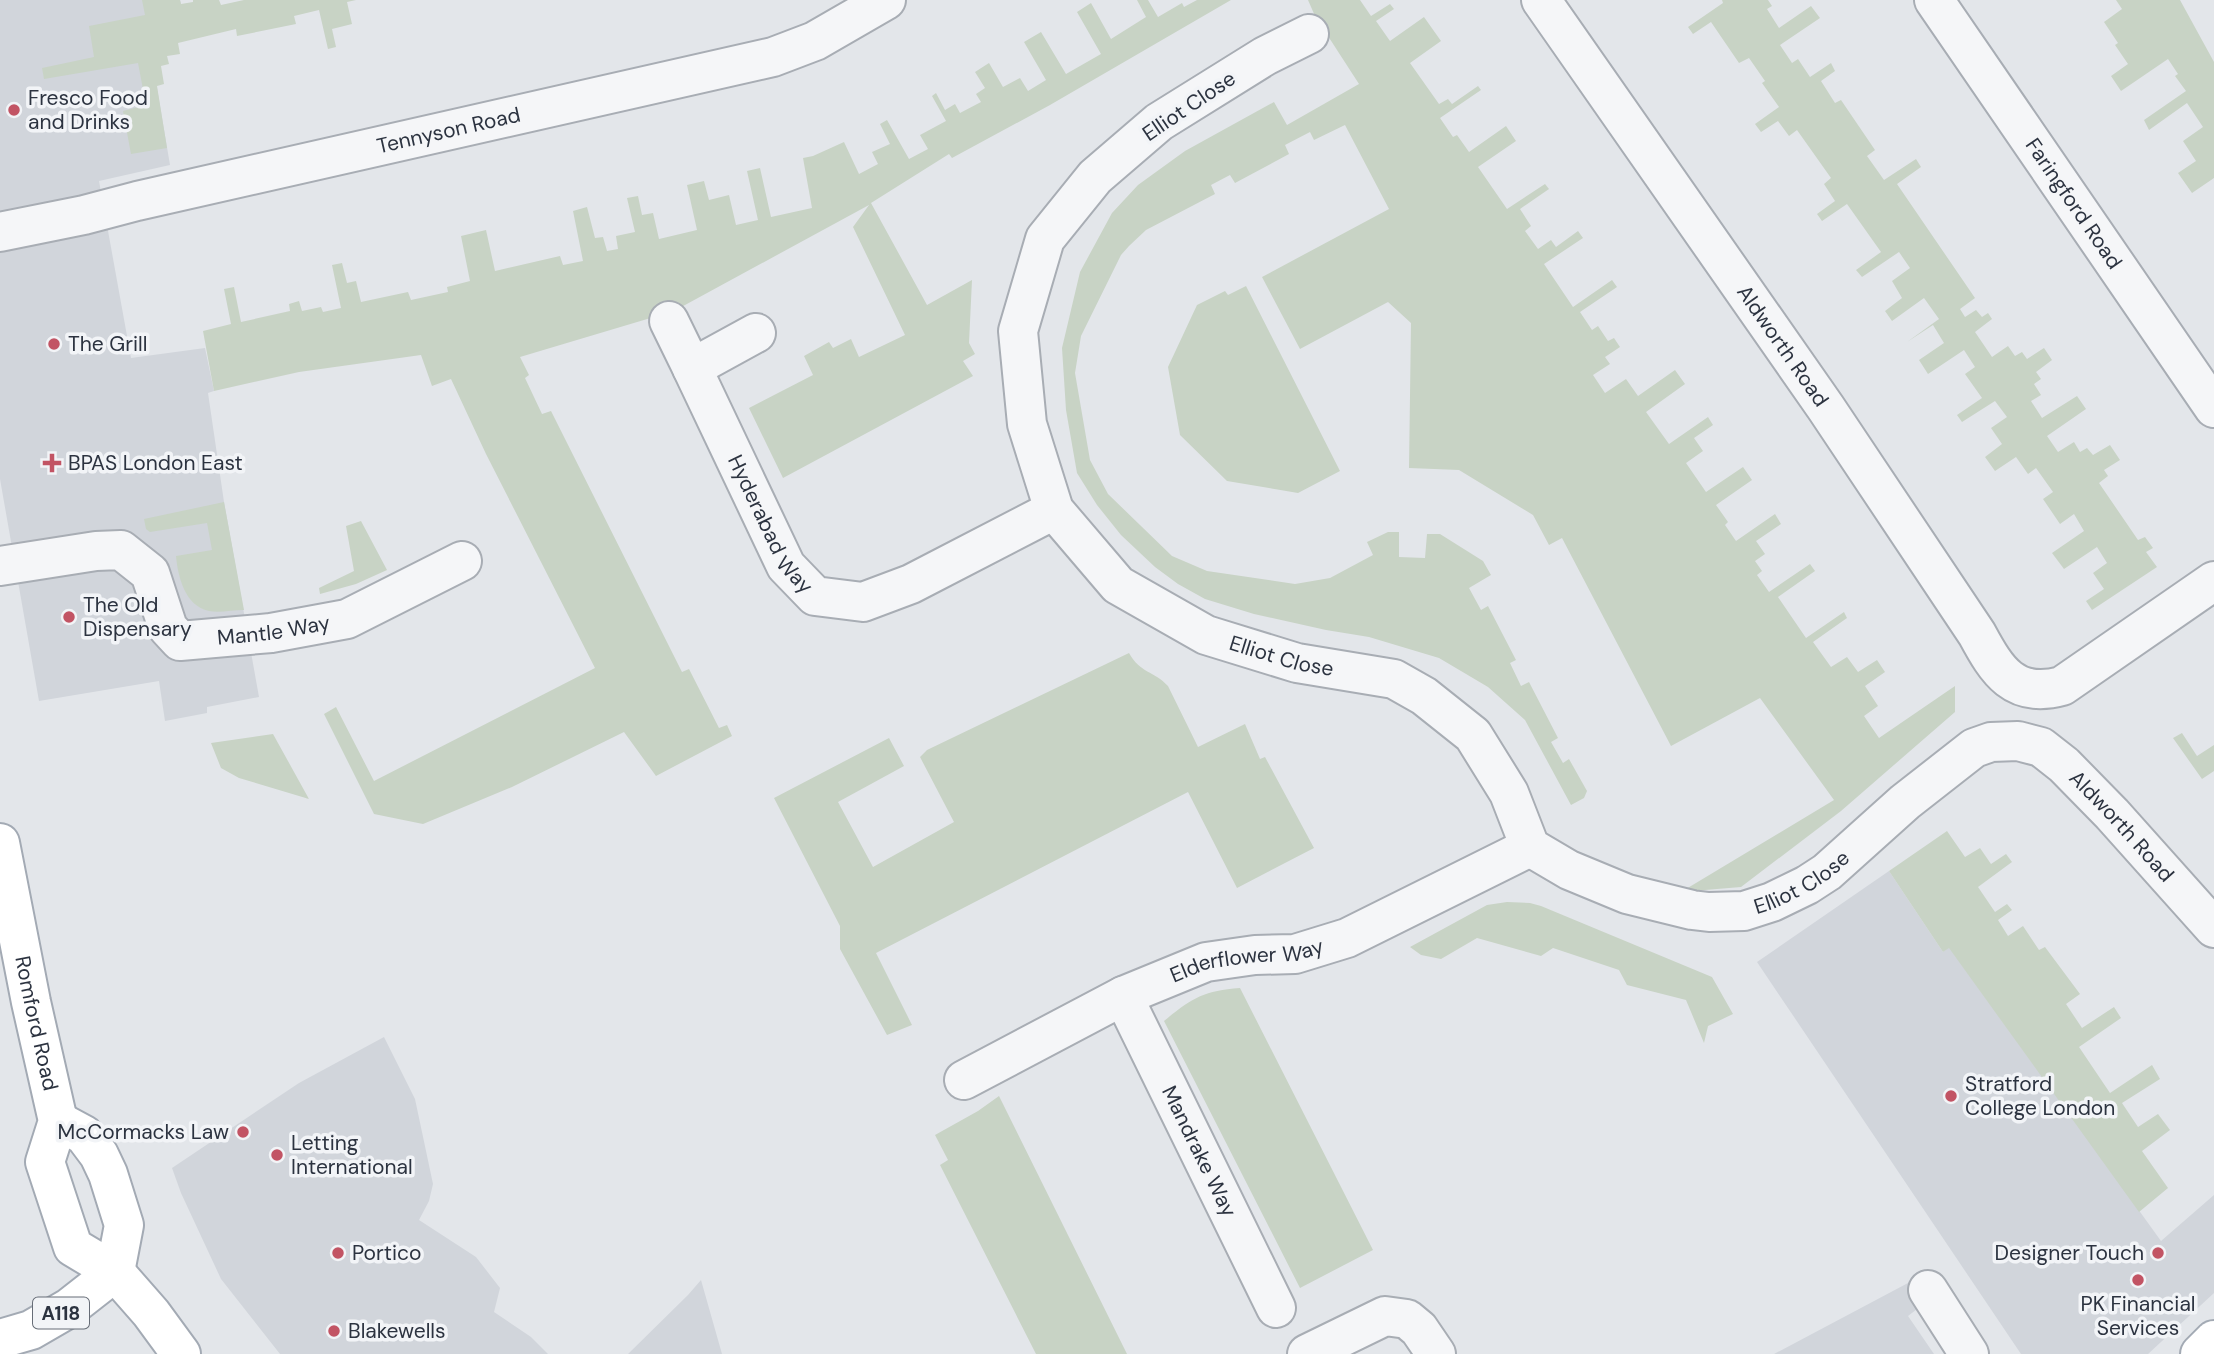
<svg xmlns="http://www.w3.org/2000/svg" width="2214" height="1354" font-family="'DM Sans',sans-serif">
  <rect width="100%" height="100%" fill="#e3e6ea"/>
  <!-- built -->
  <path fill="#d1d5db" d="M0,0H180L186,26L148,35L170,165L99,181L131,358L205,348L214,391L208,393L224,502L259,697L207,707V713L165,721L159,681L39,701L0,479Z
    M1889,871L1943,952L1949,947L2161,1241L2214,1195V1293L2148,1354H2021L1757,962Z
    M384,1037L415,1099L433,1184L429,1201L419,1220L476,1257L500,1288L494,1312L531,1337L548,1354H280L221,1279L181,1193L172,1168L299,1083Z
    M701,1280L722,1354H628L688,1295Z
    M1908,1283L1921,1306L1908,1316L1934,1354H1774Z"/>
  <!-- green -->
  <path fill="#c8d3c5" d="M142,0H180L181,4L193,2V0H219L221,5L244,0H356L347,2L352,24L332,29L336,47L328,49L319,10L294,16L296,24L237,36L236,29L178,43L180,54L167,56L169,64L161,66L164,84L157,86L167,148L131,154L123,111L146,105L138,63L44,79L42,68L94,57L89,26L145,15Z
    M1137,0H1148L1158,17L1182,3L1184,7L1197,0H1231L1050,105L952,158L949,154L871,203L927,305L972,280L969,343L975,354L963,361L973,376L783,478L749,408L813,375L804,356L829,342L833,348L851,339L859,357L905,335L853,227L869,205L674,311L520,357L529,375L525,378L542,414L551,411L682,672L689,669L719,728L727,725L732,736L656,776L624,732L512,787L423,824L374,814L324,714L336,707L374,781L595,668L486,454L451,379L432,386L421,355L299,372L214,391L203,331L231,324L224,289L234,287L241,322L290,311L289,304L299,301L302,311L321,307L323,312L341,308L332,265L342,263L347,283L356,281L361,302L408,292L411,300L448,292L447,287L470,281L461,236L486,230L495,271L560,256L563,265L583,261L573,211L587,207L595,238L603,237L607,251L618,249L616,236L635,232L627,198L638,196L642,215L653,213L659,239L697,230L687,185L704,181L709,200L729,195L736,225L758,220L747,171L760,168L771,217L812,208L803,158L813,156L844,142L859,174L878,164L872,152L890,144L880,124L887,120L909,159L928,149L920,135L946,121L932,96L936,93L945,110L955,104L960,113L981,102L976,94L985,88L975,72L989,63L1003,87L1020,78L1028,91L1046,80L1024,42L1041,32L1066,74L1101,54L1077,12L1091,3L1111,39L1146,17Z
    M1308,0H1360L1371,16L1390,4L1394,9L1376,21L1390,41L1424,17L1441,41L1410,63L1439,104L1448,99L1452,104L1478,86L1481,90L1440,118L1453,137L1457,135L1469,152L1506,126L1516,141L1478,167L1507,209L1545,184L1549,189L1520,209L1531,226L1525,231L1538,249L1551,240L1556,247L1578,231L1583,238L1544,264L1573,307L1612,280L1617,287L1580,312L1592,330L1598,326L1608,341L1614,338L1620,347L1605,357L1610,364L1593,375L1605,393L1626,379L1638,396L1675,370L1685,384L1646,412L1669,444L1708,417L1713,425L1694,438L1703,451L1686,463L1706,492L1743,467L1752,480L1716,505L1728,522L1725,525L1736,541L1775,514L1781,524L1756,541L1765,554L1755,561L1762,571L1757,575L1769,592L1810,564L1815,571L1778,597L1806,638L1844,612L1847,618L1813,642L1831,667L1847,657L1858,672L1877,660L1885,672L1865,686L1878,706L1864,716L1879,738L1955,686V712L1841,811L1741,887L1681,892L1834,800L1760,698L1671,746L1562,538L1549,545L1533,515L1459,470L1409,468L1411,323L1388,302L1300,349L1262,277L1389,209L1345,125L1314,140L1310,132L1285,145L1289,154L1235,183L1230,175L1211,185L1215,194L1146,230L1129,246L1121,255L1081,336L1075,373L1090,460L1108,494L1172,556L1207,571L1295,584L1330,578L1373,555L1367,542L1388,532H1399V557L1425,558L1427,534H1440L1483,561L1491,575L1469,588L1481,610L1488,606L1516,660L1510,663L1521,686L1529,682L1558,738L1551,742L1563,763L1569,759L1587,791L1584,798L1571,805L1525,720L1488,687L1439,658L1369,637L1326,630L1254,614L1205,599L1178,584L1155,567L1121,535L1097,505L1077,473L1066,410L1062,348L1080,272L1112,213L1138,185L1185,151L1274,102L1287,125L1359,84L1315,16Z
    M1722,0H1768L1772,6L1767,9L1779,28L1811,6L1820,18L1780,45L1792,63L1798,59L1810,77L1831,63L1835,71L1821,81L1835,103L1841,100L1875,150L1867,156L1884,180L1916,159L1921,167L1897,184L1975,298L1960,309L1965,317L1976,310L1982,317L1988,313L1992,319L1975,332L1992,357L2008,346L2015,356L2022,352L2027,359L2044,348L2052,360L2036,372L2041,379L2034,384L2041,395L2031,401L2042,418L2077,396L2086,409L2047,436L2058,452L2074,442L2080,452L2087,448L2093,455L2110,445L2120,460L2104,470L2108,476L2099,483L2138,540L2145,537L2153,548L2146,552L2157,567L2092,610L2086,601L2104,589L2093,573L2107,563L2097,547L2064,569L2052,553L2084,531L2074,514L2060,524L2043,499L2053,492L2036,468L2028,474L2016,457L1995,471L1985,457L2002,444L1991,428L2007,417L1995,401L1962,422L1957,415L1982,398L1965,374L1975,367L1964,350L1928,374L1919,360L1944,343L1933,325L1907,342L1939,319L1924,298L1892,321L1885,311L1902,298L1892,281L1910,268L1899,252L1862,277L1856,270L1881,252L1847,204L1822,221L1817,214L1835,201L1824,184L1831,178L1797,130L1789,136L1778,121L1761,132L1755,124L1779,107L1762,83L1765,81L1749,58L1739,63L1711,22L1693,34L1688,27L1723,3Z
    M2116,0H2180L2214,62V178L2192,193L2178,173L2196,161L2183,141L2203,127L2187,103L2149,130L2144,120L2186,91L2175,76L2178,74L2168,59L2121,91L2111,76L2128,64L2115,45L2118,43L2104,22L2122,9Z
    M1246,286L1340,471L1298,493L1227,481L1180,435L1168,367L1197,305L1225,291L1228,295Z
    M224,502L244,610C233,610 219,613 209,611C185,606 178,577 176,556L212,550L207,523L150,532L146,529L144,519Z
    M361,521L387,570L356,584L320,594L319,588L354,571L346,526Z
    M1129,653C1140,673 1154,671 1168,686L1198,747L1245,724L1260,759L1265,757L1314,848L1237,888L1188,792L876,953L912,1025L887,1035L840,949V926L774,798L889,738L904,766L838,802L873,867L954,822L920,757L927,750Z
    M2182,733L2197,756L2214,745V771L2202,779L2173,738Z
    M273,734L309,799L239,778L221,768L211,743Z
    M1947,831L1965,857L1980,848L1991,864L2006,854L2012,862L1978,887L1995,912L2007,904L2012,910L1998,920L2008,936L2023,926L2039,950L2045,947L2080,994L2066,1004L2082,1028L2114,1007L2121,1018L2079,1047L2110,1093L2152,1065L2160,1079L2122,1103L2138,1127L2158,1114L2170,1130L2142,1151L2168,1188L2139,1212L1949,948L1943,952L1889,871Z
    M1507,902L1530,903L1541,906L1712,977L1733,1014L1708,1026L1704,1043L1686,1000L1627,985L1619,970L1553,948L1541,956L1477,938L1441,959L1421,955L1410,947L1487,905Z
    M1240,988L1373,1250L1300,1288L1164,1021C1192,998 1203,991 1240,988Z
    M999,1096L1127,1354H1036L940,1165L948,1160L935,1135L978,1111Z"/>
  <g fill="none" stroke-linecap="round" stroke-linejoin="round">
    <!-- minor casing -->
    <g stroke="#a8adb4" stroke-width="42">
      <g id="minor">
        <path id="s1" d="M1541,0L1826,408L1977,634C1997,671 2014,699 2062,686L2214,581"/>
        <path id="s2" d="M1934,0L2214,408"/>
        <path id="s3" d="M1309,34L1265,56L1159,122L1095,177L1045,239L1018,331L1027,424L1054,510L1118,585L1206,635L1297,663L1394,679L1424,696L1473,735L1509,793L1530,847L1569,870L1627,894L1692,910L1709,912L1744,911L1772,902L1807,885L1827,872L1905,802L1974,748L1991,742L2018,741L2041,747L2064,765L2112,814L2214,928"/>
        <path id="s4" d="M0,232L84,215L137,201L773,57L815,41L886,0"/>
        <path d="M669,321L692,368"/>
        <path id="s5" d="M756,333L692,368L786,566L815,596L863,602L911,584L1054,510"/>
        <path id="s6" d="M0,566L96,551L121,550L150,573L168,628L180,641L271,633L347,619L462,561"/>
        <path id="s7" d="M1123,996L1276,1308"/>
        <path id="s8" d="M964,1080L1123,996L1206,962L1255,955L1295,954L1347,938L1530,847"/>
        <path d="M1928,1290L1969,1354"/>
        <path d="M1307,1354L1385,1316L1407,1319L1419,1329L1436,1354"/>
      </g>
    </g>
    <!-- major casing -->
    <g stroke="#a3aab4" stroke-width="42">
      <g id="major">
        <path id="s9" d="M0,843L31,1002L58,1121L45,1162L73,1247L115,1272L151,1313L181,1354"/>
        <path d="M58,1121L84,1135L99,1155L108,1174L124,1225L115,1272"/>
        <path d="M0,1339L31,1330L69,1308L115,1272"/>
        <path d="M2200,1354L2214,1340"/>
      </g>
    </g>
    <!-- minor -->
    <use href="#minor" stroke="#f5f6f8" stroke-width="38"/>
    <!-- major -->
    <use href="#major" stroke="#fff" stroke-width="38"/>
  </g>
  <!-- markers -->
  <g fill="#c25464" stroke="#f2f4f7" stroke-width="2.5">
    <circle cx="14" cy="110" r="7"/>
    <circle cx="54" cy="344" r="7"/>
    <path d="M48.5 452.5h7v7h7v7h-7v7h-7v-7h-7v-7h7z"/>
    <circle cx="69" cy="617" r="7"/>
    <circle cx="1951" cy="1096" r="7"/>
    <circle cx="243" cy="1132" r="7"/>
    <circle cx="277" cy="1155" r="7"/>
    <circle cx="338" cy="1253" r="7"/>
    <circle cx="2158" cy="1253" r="7"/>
    <circle cx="2138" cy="1280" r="7"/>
    <circle cx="334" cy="1331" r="7"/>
  </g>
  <g text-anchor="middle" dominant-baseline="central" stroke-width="7" stroke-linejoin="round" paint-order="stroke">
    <!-- shield labels -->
    <rect fill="#f2f4f7" stroke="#676d77" stroke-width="2" x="33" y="1297.5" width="56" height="31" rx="5"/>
    <g font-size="19" font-weight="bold" fill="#2c3340">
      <text x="61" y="1313">A118</text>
    </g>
    <!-- poi labels -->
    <g font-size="21" fill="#2c3340" stroke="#f2f4f7" text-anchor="start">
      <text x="28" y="98">Fresco Food<tspan x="28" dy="24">and Drinks</tspan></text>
      <text x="68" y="344">The Grill</text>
      <text x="68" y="463">BPAS London East</text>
      <text x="83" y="605">The Old<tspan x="83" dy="24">Dispensary</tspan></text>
      <text x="1965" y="1084">Stratford<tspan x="1965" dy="24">College London</tspan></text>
      <text x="229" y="1132" text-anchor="end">McCormacks Law</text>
      <text x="291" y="1143">Letting<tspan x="291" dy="24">International</tspan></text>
      <text x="352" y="1253">Portico</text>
      <text x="2144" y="1253" text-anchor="end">Designer Touch</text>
      <text x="2138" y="1304" text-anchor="middle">PK Financial<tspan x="2138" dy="24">Services</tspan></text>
      <text x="348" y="1331">Blakewells</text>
    </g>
    <!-- street labels -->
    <g font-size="21" fill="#2c3340" stroke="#f2f4f7">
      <text transform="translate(1189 106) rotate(-34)">Elliot Close</text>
      <text stroke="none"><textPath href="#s4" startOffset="460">Tennyson Road</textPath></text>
      <text stroke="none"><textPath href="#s2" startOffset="247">Faringford Road</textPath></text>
      <text stroke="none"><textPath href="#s1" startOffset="422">Aldworth Road</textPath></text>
      <text stroke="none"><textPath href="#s5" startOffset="248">Hyderabad Way</textPath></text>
      <text stroke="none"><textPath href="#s6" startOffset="329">Mantle Way</textPath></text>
      <text stroke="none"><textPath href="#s3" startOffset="896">Elliot Close</textPath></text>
      <text stroke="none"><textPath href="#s3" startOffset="1928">Aldworth Road</textPath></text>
      <text stroke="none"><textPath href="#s3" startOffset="1526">Elliot Close</textPath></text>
      <text stroke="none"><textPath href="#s8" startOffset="310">Elderflower Way</textPath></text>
      <text stroke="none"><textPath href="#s9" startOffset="184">Romford Road</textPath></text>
      <text stroke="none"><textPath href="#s7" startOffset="173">Mandrake Way</textPath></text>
    </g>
  </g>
</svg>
